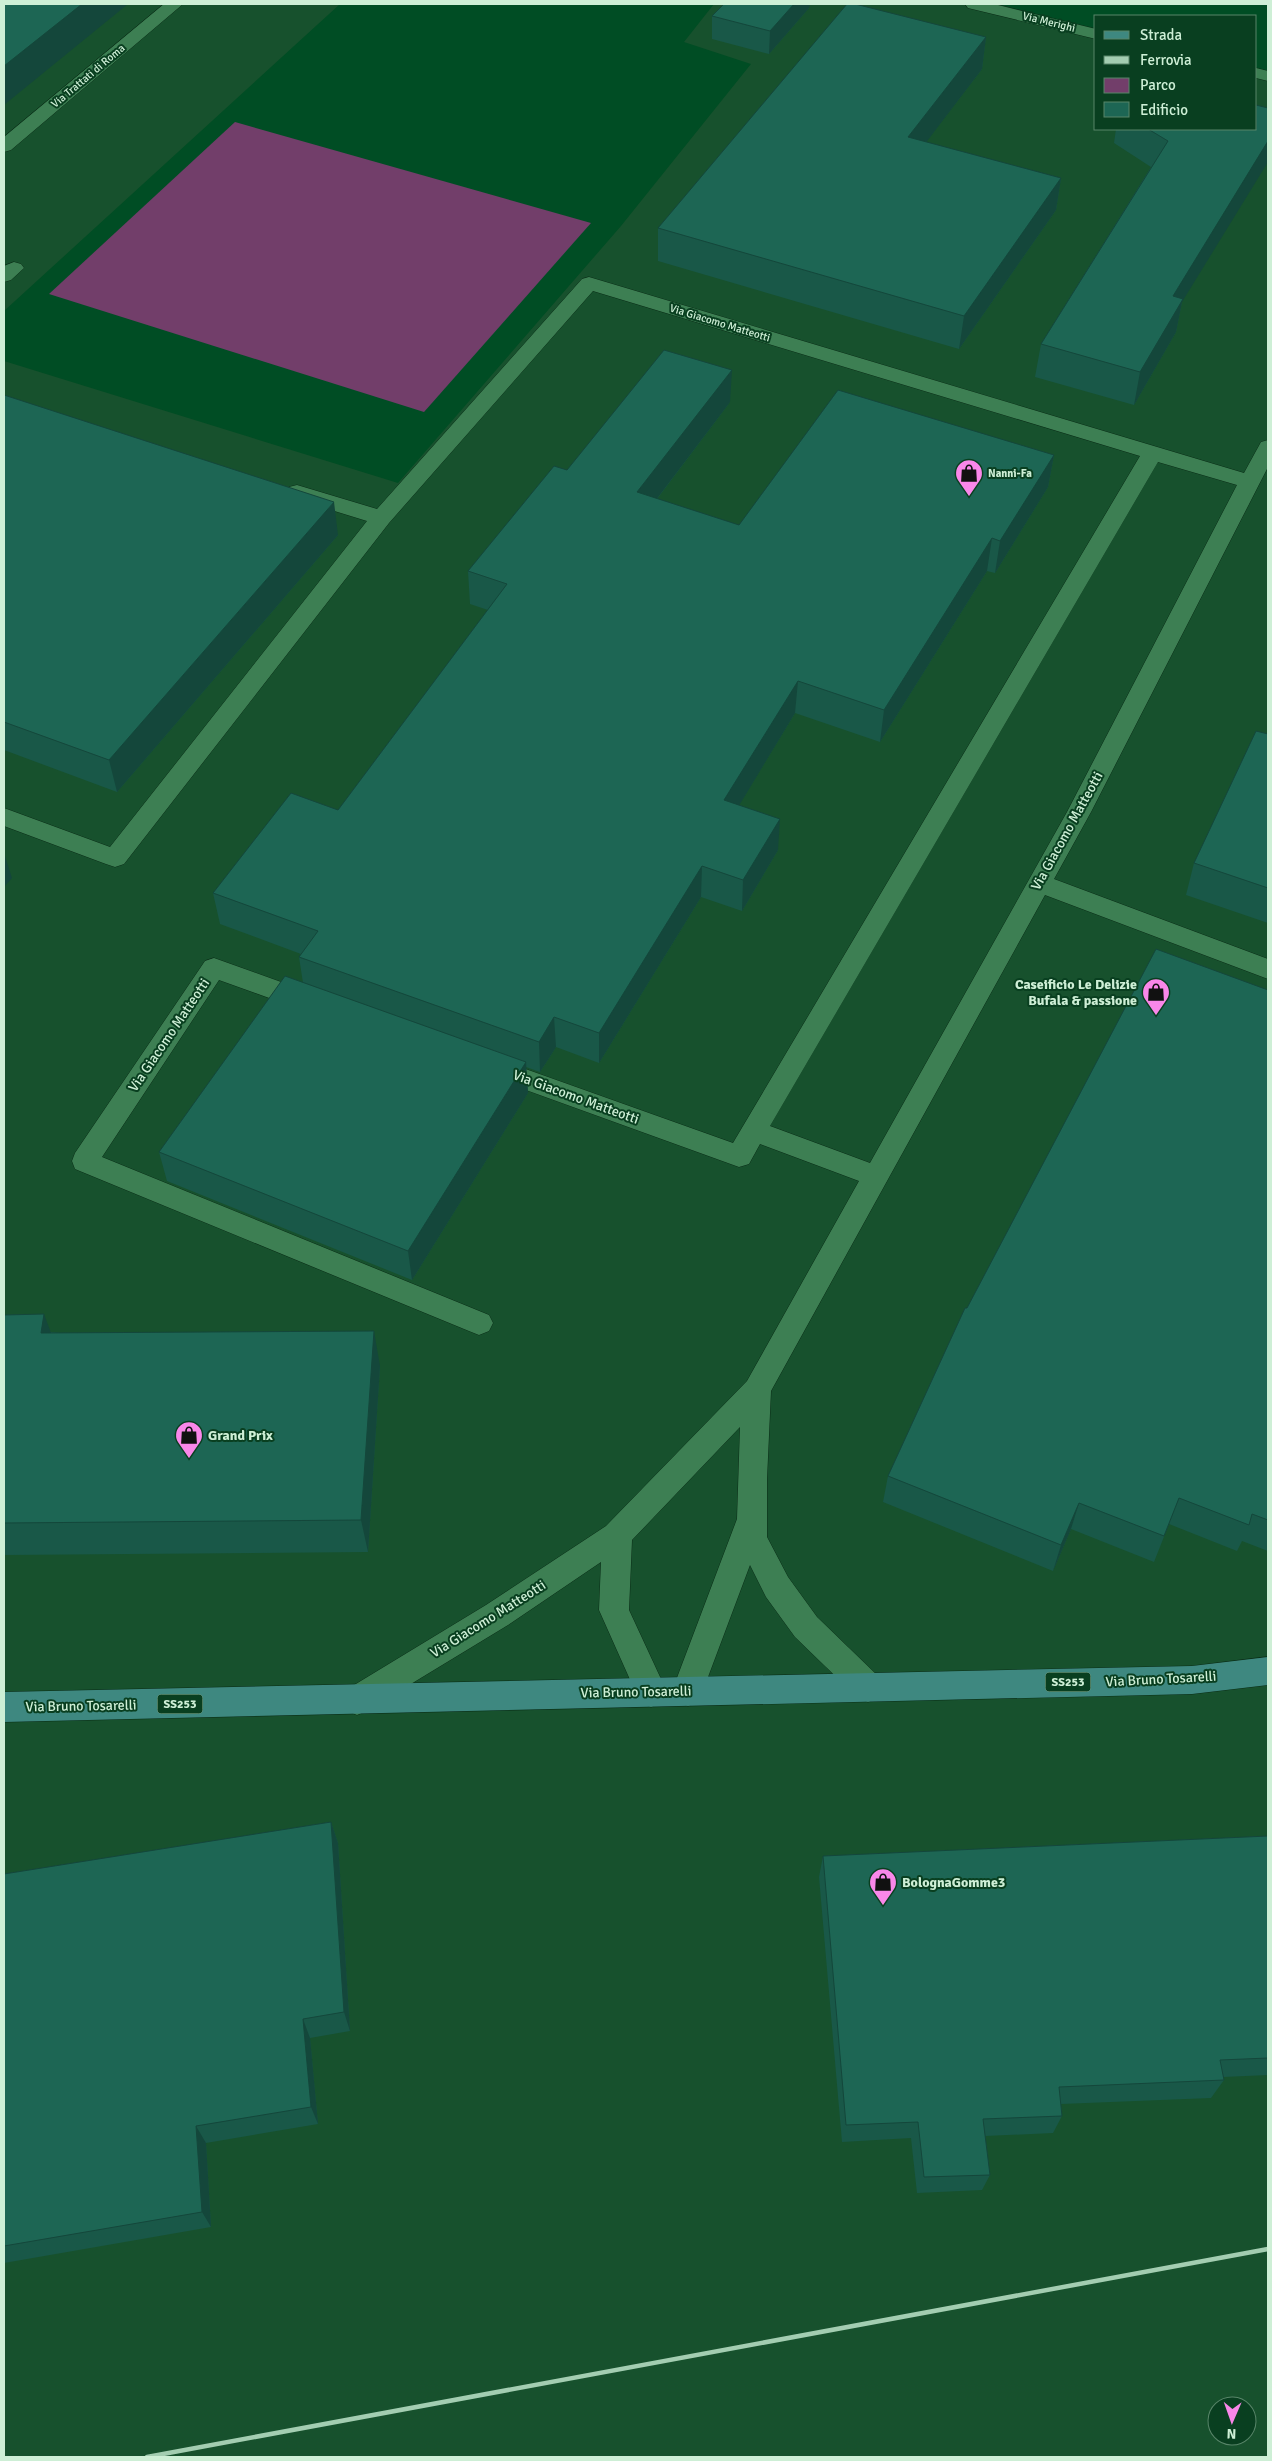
<svg xmlns="http://www.w3.org/2000/svg" width="1272" height="2461" font-family="Signika,sans-serif">
  <rect width="100%" height="100%" fill="#004d24"/>
  <!-- built -->
  <path fill="#17512d" fill-rule="evenodd" d="M4,4H340L4,311Z
    M714,4H965L1096,35V129H1256V74L1268,77V2457H4V361L398,483L621,226L751,64L684,42ZM1217,2406H1247V2436H1217Z"/>
  <!-- green -->
  <path fill="#723e6a" d="M235,122L591,223L424,412L49,294Z"/>
  <g fill="none" stroke-linecap="round" stroke-linejoin="round">
    <!-- minor casing -->
    <g stroke="#0a2d17" stroke-width="1">
      <path id="minor" d="M164,4H183L11,150L4,152V137Z
        M965,4H994L1096,29V39L968,8Z
        M1256,68L1268,71V81L1256,78Z
        M14,262L21,264L24,268L11,280L4,282V266Z
        M589,277L1244,473L1261,442L1268,440V467L1091,812L1054,879L1268,959V979L1045,895L771,1391L767,1479V1537L788,1577L817,1617L879,1677L884,1687L879,1697L868,1702L857,1697L795,1637L766,1597L750,1565L699,1701L688,1706L677,1701L672,1691L737,1519L740,1427L632,1540L629,1610L667,1692L662,1702L651,1707L640,1702L599,1610L601,1562L508,1625L368,1710L357,1715L346,1710L341,1700L346,1690L486,1605L606,1526L747,1381L859,1181L760,1144L749,1164L739,1167L482,1074L478,1067L482,1060L491,1057L500,1060L733,1143L1140,456L593,291L389,523L124,864L115,867L106,864L4,826V808L110,847L367,521L289,497L286,492L289,487L297,485L377,509L582,279ZM1158,462L1237,485L1067,812L870,1163L770,1126Z
        M214,958L320,996L324,1003L320,1010L311,1013L219,980L102,1157L489,1315L493,1323L489,1331L479,1335L469,1331L75,1169L72,1161L75,1153L205,961Z"/>
    </g>
    <!-- major casing -->
    <g stroke="#0a2d17" stroke-width="1">
      <path id="major" d="M1268,1657V1685L1192,1694L4,1722V1692L1192,1666Z"/>
    </g>
    <!-- minor -->
    <use href="#minor" fill="#3d7f53" fill-rule="evenodd"/>
    <!-- major -->
    <use href="#major" fill="#3e8880" fill-rule="evenodd"/>
    <!-- rail -->
    <path stroke="#a3cdb1" stroke-width="4.5" d="M147,2457L1268,2249"/>
  </g>
  <!-- wall -->
  <path fill="#195848" d="M809,8L769,54L712,39V16Z
    M986,37L982,69L926,142L1061,178L1056,210L959,349L658,261V228Z
    M1116,129H1256L1182,302L1176,332L1134,405L1035,377L1041,344L1151,167L1114,143Z
    M4,395L338,535L117,792L4,750Z
    M730,402L657,499L739,525L1054,455L1048,487L995,573L987,571L880,742L795,713L739,805L778,850L742,911L701,897L599,1063L556,1047L540,1072L526,1067L528,1093L412,1280L167,1181L159,1152L303,983L299,957L301,954L220,924L213,893L338,810L488,610L470,604L468,571Z
    M1268,734V923L1186,895L1194,863Z
    M1268,990V1551L1242,1541L1237,1551L1169,1524L1154,1562L1071,1529L1053,1571L883,1502L888,1476L967,1308Z
    M4,1315L51,1332L380,1366L368,1552L4,1555Z
    M331,1822L338,1843L350,2031L310,2038L318,2124L206,2143L211,2227L4,2263V1874Z
    M1268,1836V2075L1223,2077L1224,2080L1211,2098L1061,2104L1062,2116L1053,2133L985,2136L990,2175L982,2190L917,2193L911,2138L842,2142L819,1877L823,1856Z"/>
  <!-- shaded-wall -->
  <path fill="#14473b" d="M82,4H128L4,105V66Z
    M794,4H810L809,8L769,54L770,31Z
    M986,37L982,69L905,170L908,137Z
    M1268,141V162L1182,302L1176,332L1134,405L1140,372L1173,296Z
    M1061,178L1056,210L959,349L964,316Z
    M732,370L730,402L637,525V492Z
    M1054,455L1048,487L995,573L1000,541Z
    M334,502L338,535L117,792L109,760Z
    M992,538L987,571L880,742L884,710Z
    M798,681L795,713L723,832L724,800Z
    M780,819L778,850L742,911L743,880Z
    M4,853L12,878L4,887Z
    M702,866L701,897L599,1063V1033Z
    M554,1017L556,1047L540,1072L539,1042Z
    M526,1062L528,1093L412,1280L408,1251Z
    M44,1314L57,1349L41,1333Z
    M374,1331L380,1366L368,1552L361,1520Z
    M1079,1503L1071,1529L1053,1571L1061,1545Z
    M331,1822L338,1843L350,2031L344,2012Z
    M303,2019L310,2038L318,2124L311,2107Z
    M196,2126L206,2143L211,2227L202,2212Z"/>
  <!-- building -->
  <path fill="#1d6654" stroke="#14473b" d="M4,4H82L4,66Z
    M724,4H794L770,31L712,16Z
    M847,4H855L986,37L908,137L1061,178L964,316L658,228Z
    M1256,105L1268,108V141L1173,296L1183,299L1140,372L1041,344L1168,141L1148,129H1256Z
    M664,350L732,370L637,492L739,525L838,390L1054,455L1000,541L992,538L884,710L798,681L724,800L780,819L743,880L702,866L599,1033L554,1017L539,1042L299,957L318,931L213,893L291,793L338,810L507,584L468,571L554,466L567,470Z
    M4,395L334,502L109,760L4,722Z
    M1256,731L1268,734V888L1194,863Z
    M1156,949L1268,990V1520L1252,1514L1249,1525L1179,1498L1164,1536L1079,1503L1061,1545L888,1476L965,1308H967Z
    M285,976L526,1062L408,1251L159,1152Z
    M44,1314L41,1333L374,1331L361,1520L4,1523V1315Z
    M331,1822L344,2012L303,2019L311,2107L196,2126L202,2212L4,2246V1874Z
    M1268,1836V2058L1220,2060L1224,2080L1059,2087L1062,2116L983,2119L990,2175L924,2177L918,2122L846,2125L823,1856Z"/>
  <!-- icons -->
  <defs>
    <g id="shop-pin" transform="scale(1.4375)"><path d="M0 17L-7.5 6A9.5 9.5 0 1 1 7.5 6Z" fill="#f987e9" stroke="#093f20"/><path d="M-5-2.5h2.3a2.7 3.5 0 0 1 5.4 0H5L5.5 6h-11ZM-1.5-2.5h3a1.5 2.3 0 0 0-3 0Z" fill="#111"/></g>
  </defs>
  <g fill-rule="evenodd">
    <use href="#shop-pin" x="969" y="473"/>
    <use href="#shop-pin" x="1156" y="992"/>
    <use href="#shop-pin" x="189" y="1435"/>
    <use href="#shop-pin" x="883" y="1882"/>
  </g>
  <g text-anchor="middle" dominant-baseline="central" stroke-width="4" stroke-linejoin="round" paint-order="stroke">
    <!-- far-street labels -->
    <g font-size="11" fill="#ceefd6" stroke="#093f20">
      <text transform="translate(1049 22) rotate(14)">Via Merighi</text>
      <text transform="translate(88 76) rotate(-40)">Via Trattati di Roma</text>
      <text transform="translate(720 323) rotate(17)">Via Giacomo Matteotti</text>
    </g>
    <!-- far-poi labels -->
    <g font-size="11" font-weight="bold" fill="#ceefd6" stroke="#093f20" text-anchor="start">
      <text x="988" y="473">Nanni-Fa</text>
    </g>
    <!-- shield labels -->
    <g fill="#093f20" stroke="#93ba9f" stroke-width="1">
      <rect x="1045.5" y="1672.5" width="45" height="19" rx="4"/>
      <rect x="157.5" y="1694.5" width="45" height="19" rx="4"/>
    </g>
    <g font-size="12" font-weight="bold" fill="#ceefd6">
      <text x="1068" y="1682">SS253</text>
      <text x="180" y="1704">SS253</text>
    </g>
    <!-- street labels -->
    <g font-size="14" fill="#ceefd6" stroke="#093f20">
      <text transform="translate(1067 831) rotate(-61)">Via Giacomo Matteotti</text>
      <text transform="translate(169 1035) rotate(-56)">Via Giacomo Matteotti</text>
      <text transform="translate(576 1097) rotate(20)">Via Giacomo Matteotti</text>
      <text transform="translate(488 1619) rotate(-32)">Via Giacomo Matteotti</text>
      <text transform="translate(1161 1679) rotate(-3)">Via Bruno Tosarelli</text>
      <text transform="translate(636 1692) rotate(-1)">Via Bruno Tosarelli</text>
      <text transform="translate(81 1706) rotate(-1)">Via Bruno Tosarelli</text>
    </g>
    <!-- poi labels -->
    <g font-size="14" font-weight="bold" fill="#ceefd6" stroke="#093f20" text-anchor="start">
      <text x="1137" y="984" text-anchor="end">Caseificio Le Delizie<tspan x="1137" dy="16">Bufala &amp; passione</tspan></text>
      <text x="208" y="1435">Grand Prix</text>
      <text x="902" y="1882">BolognaGomme3</text>
    </g>
  </g>
  <!-- border -->
  <rect width="1272" height="2461" fill="none" stroke="#ceefd6" stroke-width="10"/>
  <!-- legend -->
  <rect x="1094" y="15" width="162" height="115" fill="#093f20" stroke="#588569"/>
  <rect x="1104" y="31" width="25" height="8" fill="#3e8880" stroke="#588569"/>
  <text x="1140" y="40" font-size="15" fill="#ceefd6">Strada</text>
  <rect x="1104" y="56" width="25" height="8" fill="#a3cdb1" stroke="#588569"/>
  <text x="1140" y="65" font-size="15" fill="#ceefd6">Ferrovia</text>
  <rect x="1104" y="78" width="25" height="15" fill="#723e6a" stroke="#588569"/>
  <text x="1140" y="90" font-size="15" fill="#ceefd6">Parco</text>
  <rect x="1104" y="102" width="25" height="15" fill="#1d6654" stroke="#588569"/>
  <text x="1140" y="115" font-size="15" fill="#ceefd6">Edificio</text>
  <!-- north arrow -->
  <g transform="translate(1232 2421) rotate(182)"><circle r="24" fill="#093f20" stroke="#588569"/>
  <path d="M0-4L9 19L0 12L-9 19Z" fill="#f987e9"/>
  <text y="-8" font-size="14" font-weight="bold" text-anchor="middle" fill="#ceefd6">N</text>
  </g>
</svg>
